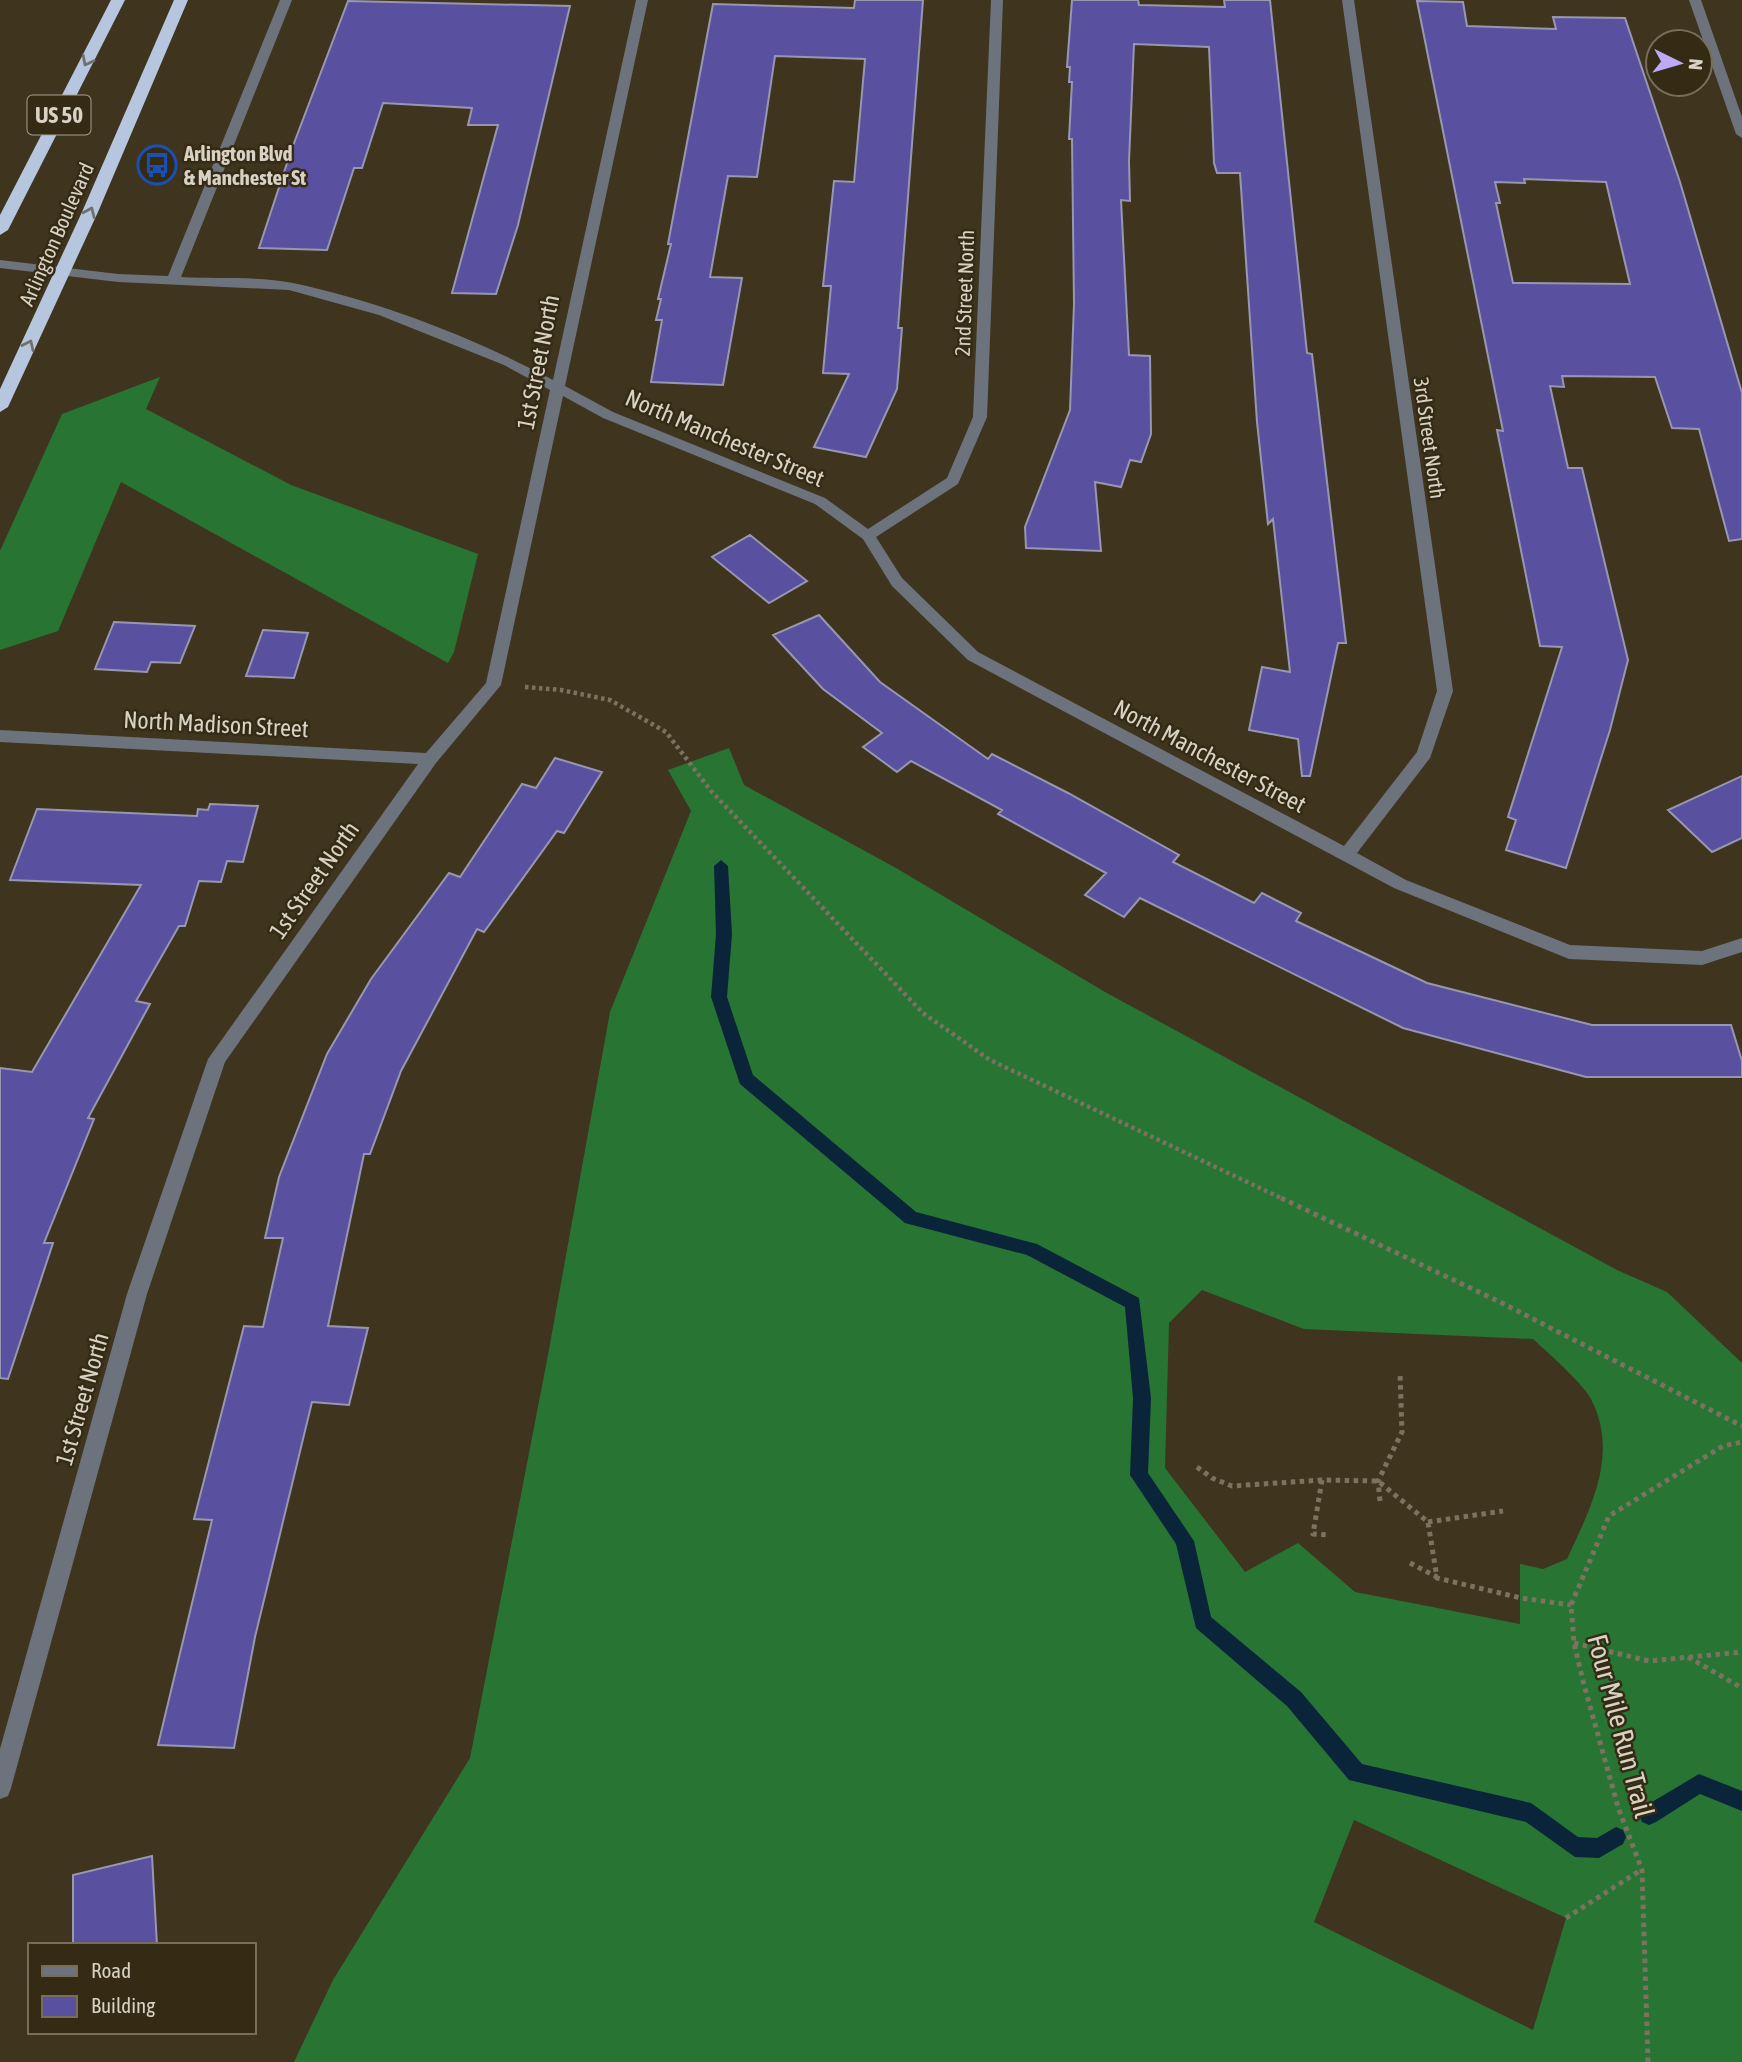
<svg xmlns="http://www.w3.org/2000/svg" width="1742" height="2062" font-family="'Asap Condensed',sans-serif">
  <rect width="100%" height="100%" fill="#3f351f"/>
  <!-- forest -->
  <path fill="#287433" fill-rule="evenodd" d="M160,377L146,409L291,485L478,554L454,652L448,663L121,482L58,631L0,650V551L62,414Z
    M729,748L744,785L896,868L1105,992L1617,1270L1667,1292L1742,1363V2062H294L333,1980L470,1758L548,1355L610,1012L691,811L668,770ZM1202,1290L1304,1329L1533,1339C1548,1353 1585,1385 1592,1401C1619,1456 1590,1509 1567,1559L1543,1569L1520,1564V1624L1355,1592L1298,1543L1245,1572L1165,1468L1169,1323ZM1354,1820L1566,1918L1533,2030L1314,1922Z"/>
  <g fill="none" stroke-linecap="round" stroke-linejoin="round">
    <!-- stream -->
    <path fill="#0a2539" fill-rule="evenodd" d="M721,860L728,866L732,934L727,997L753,1075L916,1212L1037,1244L1139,1298L1151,1398L1148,1473L1194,1541L1211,1617L1301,1692L1362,1764L1531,1803L1578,1837L1597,1838L1616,1827L1623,1830L1626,1837L1623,1844L1599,1858L1575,1857L1526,1822L1349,1780L1287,1706L1196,1628L1176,1544L1130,1475L1133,1398L1125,1307L1027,1255L905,1223L740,1084L711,997L716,934L714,866Z
      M1699,1774L1742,1791V1811L1700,1794L1656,1822L1649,1825L1642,1822L1639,1815L1642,1808Z"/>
  </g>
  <!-- building -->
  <path fill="#5951a0" stroke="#9797b1" stroke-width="2" fill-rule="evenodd" d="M855,0H923L898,328H902L897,389L866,457L814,447L849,374L823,373L831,286H823L834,181L854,182L865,59L775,56L757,177L728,176L710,277L742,278L723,385L651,382L662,320H656L661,299H658L671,244H668L713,4L854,8Z
    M1072,0H1138L1139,5L1225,7L1224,0H1270L1307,353L1312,354L1346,643H1338L1310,776H1302L1298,739L1249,730L1262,667L1290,672L1273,519L1268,524L1257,422L1240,173H1217L1214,163L1209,47L1134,44L1129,161L1130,201L1121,200L1129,355L1150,356L1151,434L1141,462L1130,460L1121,487L1095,482L1101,551L1026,548L1025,527L1070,410L1074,304L1072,139H1069L1072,82H1069L1070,67H1067Z
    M348,1L570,6L518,225L496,294L452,293L498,125H468L472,108L383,103L362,168H354L327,250L259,248L291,151Z
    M1417,1L1463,2L1467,26L1556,29L1553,17L1625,18L1680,182L1742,393V539L1729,541L1699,429L1672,428L1655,377L1562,376L1564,387L1550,386L1568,468H1582L1628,660L1610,730L1566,868L1506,850L1516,820L1508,817L1562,647L1540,646L1497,430L1503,431ZM1524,179L1606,182L1630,284L1513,283L1496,203H1500L1495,182L1525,183Z
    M750,535L807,581L769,603L712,557Z
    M819,615L880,682L988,759L992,754L1068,793L1179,855L1173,862L1254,903L1262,893L1301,913L1296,921L1427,983L1592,1025H1731L1742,1061V1077H1586L1403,1028L1140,898L1124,917L1085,895L1106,873L998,814L1002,810L911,761L897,772L863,747L882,733L823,689L773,635Z
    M114,622L195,626L180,663L151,662L147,672L95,669Z
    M263,630L308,633L294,678L246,676Z
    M555,758L602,772L564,833L557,831L484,932L477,929L401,1071L370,1154H364L328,1326L368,1328L349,1405L312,1402L255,1637L234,1748L158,1745L212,1520L194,1519L244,1326L263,1327L283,1238H265L279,1177L327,1054L371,979L449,873L460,877L522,784L536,788Z
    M1742,776V838L1712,852L1668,810Z
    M210,804L258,806L243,862L227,861L221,882L199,881L185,926H179L136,1001L150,1004L88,1118L94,1119L44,1243H53L8,1379L0,1378V1068L32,1072L141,885L10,880L37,809L197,816L198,809L208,810Z
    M152,1856L157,1945H73V1875Z"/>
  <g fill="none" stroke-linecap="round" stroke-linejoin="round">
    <!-- path-far1 -->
    <path stroke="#7b7360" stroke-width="4.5" stroke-dasharray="3.5 3.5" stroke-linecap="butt" d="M525,687L561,690L610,700L666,732L711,791L923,1013L990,1060L1285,1200"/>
    <!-- path -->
    <path stroke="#7b7360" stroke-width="5" stroke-dasharray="4.5 4.5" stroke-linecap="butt" d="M1281,1198L1502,1303L1742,1426
      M1197,1467L1212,1478L1232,1486L1322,1480L1378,1481L1428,1522L1437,1578L1521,1598L1571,1605
      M1322,1480L1313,1534L1328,1535
      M1380,1501L1378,1481L1402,1432L1400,1372
      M1428,1522L1503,1511
      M1410,1563L1437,1577
      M1574,1643L1649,1661L1742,1652
      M1688,1657L1742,1688
      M1566,1918L1641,1870
      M1648,2062L1642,1870L1618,1807L1583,1681L1574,1643L1571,1605L1609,1516L1723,1446L1742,1442"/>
    <!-- minor -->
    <path fill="#6d737d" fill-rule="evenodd" d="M280,0H292L181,277C216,279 259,276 293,283C382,302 472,337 553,380L636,0H648L565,386L613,412L825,498L868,529L947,478L973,417L991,0H1003L987,417L958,484L876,537L902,578L978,652L1344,846L1417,752L1437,691L1342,0H1354L1453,691L1430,758L1357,853L1406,880L1570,945L1702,951L1742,938V952L1702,965L1569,959L1394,888L968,660L892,586L863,539L815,504L603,418L563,396L501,685L436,763L225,1062L147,1294L11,1788L8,1796L0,1799V1749L127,1294L208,1059L418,764L0,742V730L426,753L486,683L550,390L504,365L379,315L289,290L118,282L0,268V260L118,274L168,276Z
      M1689,0H1701L1742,117V138L1736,134Z"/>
    <!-- highway -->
    <path fill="#b6c6de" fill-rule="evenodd" d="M111,0H125L8,230L0,235V215Z
      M174,0H188L98,212L8,407L0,412V389L82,212Z"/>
  </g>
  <!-- one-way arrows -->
  <defs><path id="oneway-chevron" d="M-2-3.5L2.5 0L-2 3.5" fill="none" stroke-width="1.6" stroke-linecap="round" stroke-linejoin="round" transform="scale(1.75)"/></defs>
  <g stroke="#6f716f">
    <use href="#oneway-chevron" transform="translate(87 61) rotate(117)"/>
    <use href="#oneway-chevron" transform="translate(90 212) rotate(-66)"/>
    <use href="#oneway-chevron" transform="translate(29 345) rotate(-65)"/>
  </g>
  <!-- icons -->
  <defs>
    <g id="bus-ring" transform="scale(2.0125)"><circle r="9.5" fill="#352b15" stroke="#1a4fb4" stroke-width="1.5"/><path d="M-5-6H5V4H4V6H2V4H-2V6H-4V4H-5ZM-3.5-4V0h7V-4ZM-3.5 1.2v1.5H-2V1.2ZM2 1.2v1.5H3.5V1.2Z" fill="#1a4fb4"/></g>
  </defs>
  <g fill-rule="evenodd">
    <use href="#bus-ring" x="157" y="165"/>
  </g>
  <g text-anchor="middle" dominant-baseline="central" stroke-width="5" stroke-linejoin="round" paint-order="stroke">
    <!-- far-poi labels -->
    <g font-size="21" font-weight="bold" fill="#d8d2c5" stroke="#352b15" text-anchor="start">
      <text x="184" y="153">Arlington Blvd<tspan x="184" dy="24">&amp; Manchester St</tspan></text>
    </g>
    <!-- far-street labels -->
    <g font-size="21" fill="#d8d2c5" stroke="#352b15">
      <text transform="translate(56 234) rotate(-66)">Arlington Boulevard</text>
      <text transform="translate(964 293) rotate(-88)">2nd Street North</text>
      <text transform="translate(1430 438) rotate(82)">3rd Street North</text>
    </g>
    <!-- shield labels -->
    <rect fill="#352b15" stroke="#a7a090" stroke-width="2" x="27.5" y="95.5" width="63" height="39" rx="5"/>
    <g font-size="23" font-weight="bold" fill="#d8d2c5">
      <text x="59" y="115">US 50</text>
    </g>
    <!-- street labels -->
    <g font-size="24" fill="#d8d2c5" stroke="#352b15">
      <text transform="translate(538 362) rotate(-79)">1st Street North</text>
      <text transform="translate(725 438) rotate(23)">North Manchester Street</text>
      <text transform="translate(216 724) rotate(3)">North Madison Street</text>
      <text transform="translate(1210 756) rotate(28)">North Manchester Street</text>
      <text transform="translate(314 880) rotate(-55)">1st Street North</text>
      <text transform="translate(82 1399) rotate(-74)">1st Street North</text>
    </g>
    <!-- near-street labels -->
    <g font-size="28" fill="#d8d2c5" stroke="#352b15">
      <text transform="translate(1621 1726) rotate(75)">Four Mile Run Trail</text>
    </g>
  </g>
  <!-- legend -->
  <rect x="28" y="1943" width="228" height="91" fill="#352b15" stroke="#766e5b" stroke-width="2"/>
  <rect x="42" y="1966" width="35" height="10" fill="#6d737d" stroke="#766e5b" stroke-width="2"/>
  <text x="91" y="1978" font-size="21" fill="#d8d2c5">Road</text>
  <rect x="42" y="1996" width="35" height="21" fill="#5951a0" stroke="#766e5b" stroke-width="2"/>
  <text x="91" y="2013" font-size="21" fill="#d8d2c5">Building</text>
  <!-- north arrow -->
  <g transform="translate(1679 63) rotate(95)"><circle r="33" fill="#352b15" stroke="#766e5b" stroke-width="2"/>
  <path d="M0-5L12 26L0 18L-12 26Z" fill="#bda9f5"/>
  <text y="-10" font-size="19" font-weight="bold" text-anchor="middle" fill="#d8d2c5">N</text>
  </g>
</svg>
